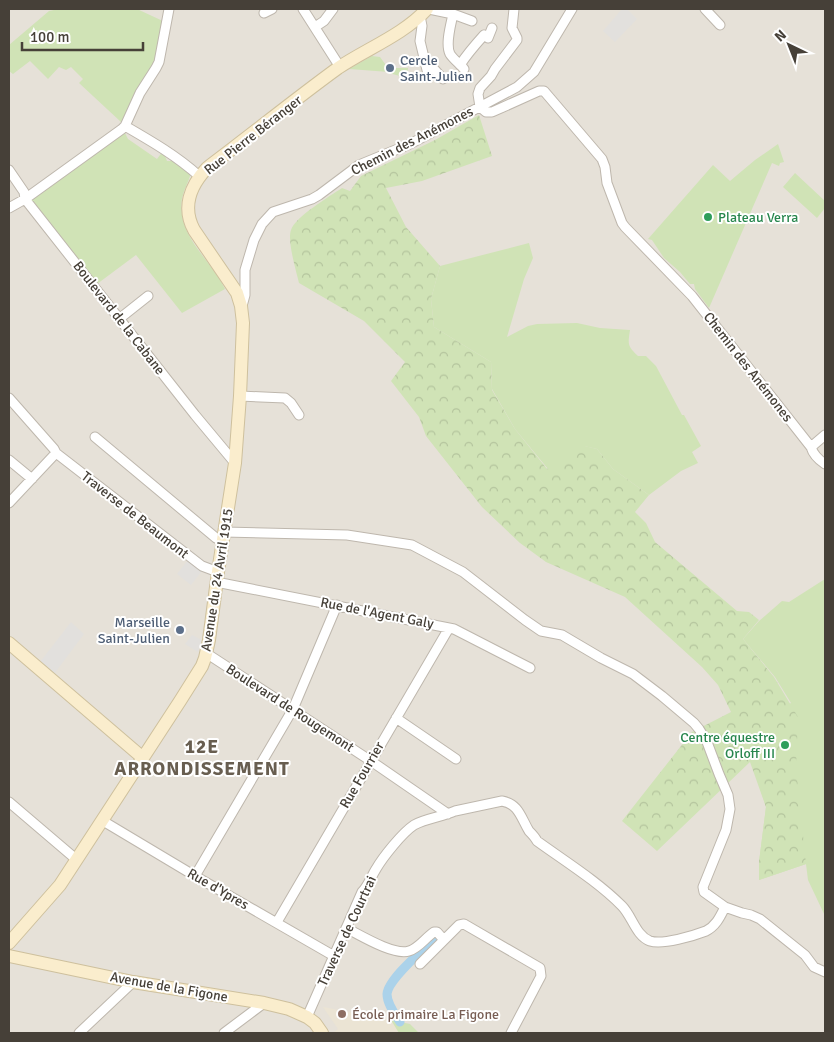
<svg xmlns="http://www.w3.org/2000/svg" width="834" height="1042" font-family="Signika,sans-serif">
  <defs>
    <pattern id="forest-crowns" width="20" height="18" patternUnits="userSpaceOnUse" patternTransform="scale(1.25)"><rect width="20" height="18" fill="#d0e3b6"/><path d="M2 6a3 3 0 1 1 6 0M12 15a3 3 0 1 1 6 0" fill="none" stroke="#b4c49d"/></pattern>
  </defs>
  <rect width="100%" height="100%" fill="#f3f0e9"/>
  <!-- residential -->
  <path fill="#e6e1d8" d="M9,9H825V1033H9Z"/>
  <!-- education -->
  <path fill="#ebe4d4" d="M323,1007L391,1020L399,1033H335L334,1032L338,1029Z"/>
  <!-- green -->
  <path fill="#d0e3b6" d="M56,9H137L165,22L155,64L121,122L79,83L83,79L71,67L66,70L59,67L48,79L30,61L13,74L9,71V45L49,11L54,10Z
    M372,56L380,57L388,68H408L407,78L389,73V72L349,69Z
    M124,131L128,139L157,159L163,151L167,161H175L191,173C189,181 184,189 182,198C176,236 210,258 225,289L182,313L136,255L97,284L30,199Z
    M778,144L784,162L780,163L779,166L772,163L709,308L695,289L694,284H690L680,272L664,258L652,240L648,239L713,165L730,181L755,160Z
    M795,173L825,201V208L817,218L783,187Z
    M529,243L533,258L524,279L507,337L528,326L537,324L577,323L600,328L630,330C628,344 627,346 638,356H646L656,366L682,415H684L701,446L692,452L698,463L681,471L649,495L613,469L597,449L584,446L548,469L515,429L492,389L491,362L434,327L431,299L440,266Z
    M825,579V916L808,880L806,864L759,880V862L766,807L741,728L791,703L775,677L743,639L759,621L782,601L789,602Z
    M391,1020L410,1024L419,1033H399Z"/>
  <!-- forest -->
  <path fill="url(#forest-crowns)" d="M479,115L492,156L422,181L386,188L406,227L440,266L431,299L434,327L491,362L492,390L515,429L547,469L581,445L597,449L613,469L649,495L635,512L646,523L655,542L737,611L749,612L759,620L743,639L774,677L798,717L796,768L806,864L759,880V862L766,807L750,762L657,851L622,821L692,732L731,712L718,685L702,667L625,597L546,562L520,543L482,507L426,436L419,417L391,381L405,362L364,321L299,283C296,270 287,241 291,230C295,217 330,196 342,188L350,191L361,176L435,140Z"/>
  <!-- parking -->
  <path fill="#e2e0dd" d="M622,9H627L637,19L615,42L603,31Z
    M188,560L202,571L191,585L177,574Z
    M71,622L84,634L54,674L40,662Z
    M192,635L202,640L198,652L185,644Z"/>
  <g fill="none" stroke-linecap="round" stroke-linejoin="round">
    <!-- canal -->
    <path stroke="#abd2ea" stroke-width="9" d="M400,1022C395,1014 387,1004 387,994C388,979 424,949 436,937"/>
    <!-- street casing -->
    <g stroke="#beb7ad" stroke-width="11">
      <path id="street" d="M303,9L340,67
        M429,9L453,14L472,21
        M705,9L720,25
        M264,13L272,9
        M453,14C451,24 445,44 450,54C453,59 460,64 464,69
        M420,16L422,26L420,41L427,70L434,69L443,79
        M315,27L324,21L333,9
        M460,65C467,54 475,45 484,35L488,38L492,28
        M480,107L486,112H492L539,91H544L602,159L605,167L607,183L622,223L625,227L692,296L811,447C813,454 819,460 825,464
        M480,107L478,94L480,88L491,76L495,69L517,40V38L512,28L514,9
        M125,126C151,141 177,156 199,176
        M9,170L24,192L25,199L195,415L235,463
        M9,208L25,199L122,129L125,126L140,93L156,68L159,62L169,9
        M242,306L245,295V270L254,240L262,224L273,212L312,199L319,195L359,165L410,144L517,87L534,72L572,9
        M119,319L148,296
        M240,396L285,398L291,403L299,415
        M9,398L54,449L56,453L202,566L218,572
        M95,437L216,538L222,541
        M811,447L825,435
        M9,460L32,479
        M9,503L56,453
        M224,532L347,535L412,545L463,572L525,620L541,631L562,635L601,658L633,674L662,696L694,723L699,729L707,742L719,774L728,795L730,809L726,830L703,887L704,892L725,907L742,913L751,915L760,919L805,955L814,967L825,972
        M216,582L454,629L530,668
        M206,653L371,761L448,814
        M396,718L456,759
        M9,802L77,860
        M103,821L195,876L334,956
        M195,876L293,709L337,605
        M277,922L449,628
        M346,928C360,935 394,956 409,951C419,948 425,938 434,932H437L444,940
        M420,964L459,925L464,924L540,968L541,976L511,1033
        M307,1017L362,892C368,886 371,877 376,869C383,857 402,833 414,825C427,818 442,817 455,811L502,801C519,804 521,818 529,831C532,834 535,837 537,841C566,862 597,881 622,906C632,916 636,936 650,941C663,945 693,936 706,931C716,926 720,917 725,907
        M79,1033L133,982
        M224,1033L264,1003"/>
    </g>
    <!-- secondary casing -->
    <g stroke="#cec09d" stroke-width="14">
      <path id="secondary" d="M9,643L143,758
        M9,943L60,885L180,701L202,666L205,658L209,640L218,572L235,463L240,396L243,323L241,306L237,293L194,230C182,208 190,186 207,168C251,135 294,100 338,68C368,48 403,35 427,9
        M9,956L133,982L264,1003L289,1009L307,1017L315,1023L322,1033"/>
    </g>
    <!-- street -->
    <use href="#street" stroke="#fff" stroke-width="9"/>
    <!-- secondary -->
    <use href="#secondary" stroke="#faedcd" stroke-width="12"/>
  </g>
  <!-- markers -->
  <g fill="#5c6f8a" stroke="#fff" stroke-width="2">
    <circle cx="390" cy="68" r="5"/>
    <circle cx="180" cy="630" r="5"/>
  </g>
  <g fill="#2e9e5b" stroke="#fff" stroke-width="2">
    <circle cx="708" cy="217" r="5"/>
    <circle cx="785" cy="745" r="5"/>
  </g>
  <circle fill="#8d6e63" stroke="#fff" stroke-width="2" cx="342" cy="1014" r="5"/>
  <g text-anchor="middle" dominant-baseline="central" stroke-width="4" stroke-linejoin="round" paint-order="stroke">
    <!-- service labels -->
    <g font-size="14" fill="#4e5e75" stroke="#fff" text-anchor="start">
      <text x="400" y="60">Cercle<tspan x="400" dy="16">Saint-Julien</tspan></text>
      <text x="170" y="622" text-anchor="end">Marseille<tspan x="170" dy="16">Saint-Julien</tspan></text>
    </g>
    <!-- street labels -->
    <g font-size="14" fill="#464038" stroke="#fff">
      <text transform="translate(253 135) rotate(-38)">Rue Pierre Béranger</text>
      <text transform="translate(412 141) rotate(-27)">Chemin des Anémones</text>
      <text transform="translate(119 318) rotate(52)">Boulevard de la Cabane</text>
      <text transform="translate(748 367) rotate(52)">Chemin des Anémones</text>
      <text transform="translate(135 515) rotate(38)">Traverse de Beaumont</text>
      <text transform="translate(217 580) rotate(-81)">Avenue du 24 Avril 1915</text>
      <text transform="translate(377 613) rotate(11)">Rue de l'Agent Galy</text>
      <text transform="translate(290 708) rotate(33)">Boulevard de Rougemont</text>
      <text transform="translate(362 775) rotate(-60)">Rue Fourrier</text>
      <text transform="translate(218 889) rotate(30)">Rue d'Ypres</text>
      <text transform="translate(347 931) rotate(-65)">Traverse de Courtrai</text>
      <text transform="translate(169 987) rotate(10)">Avenue de la Figone</text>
    </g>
    <!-- leisure labels -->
    <g font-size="14" fill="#27864d" stroke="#fff" text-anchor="start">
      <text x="718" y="217">Plateau Verra</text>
      <text x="775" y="737" text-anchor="end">Centre équestre<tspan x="775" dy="16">Orloff III</tspan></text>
    </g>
    <!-- education labels -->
    <g font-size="14" fill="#785e54" stroke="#fff" text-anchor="start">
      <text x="352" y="1014">École primaire La Figone</text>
    </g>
    <!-- district labels -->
    <g font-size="19" font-weight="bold" letter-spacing="1" fill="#685e50" stroke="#fff">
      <text x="202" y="747">12E<tspan x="202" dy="22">ARRONDISSEMENT</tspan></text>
    </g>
  </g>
  <!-- border -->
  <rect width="834" height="1042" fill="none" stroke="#464038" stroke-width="20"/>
  <!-- north arrow -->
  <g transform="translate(789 45) rotate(317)" stroke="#ffffff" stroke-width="4" paint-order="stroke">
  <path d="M0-4L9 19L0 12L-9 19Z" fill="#464038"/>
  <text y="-8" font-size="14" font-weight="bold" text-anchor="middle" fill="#464038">N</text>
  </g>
  <!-- scale -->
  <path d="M22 42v8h121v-8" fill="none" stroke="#464038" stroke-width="2.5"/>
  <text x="30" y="42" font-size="15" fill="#464038" stroke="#ffffff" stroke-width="4" paint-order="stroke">100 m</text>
</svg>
